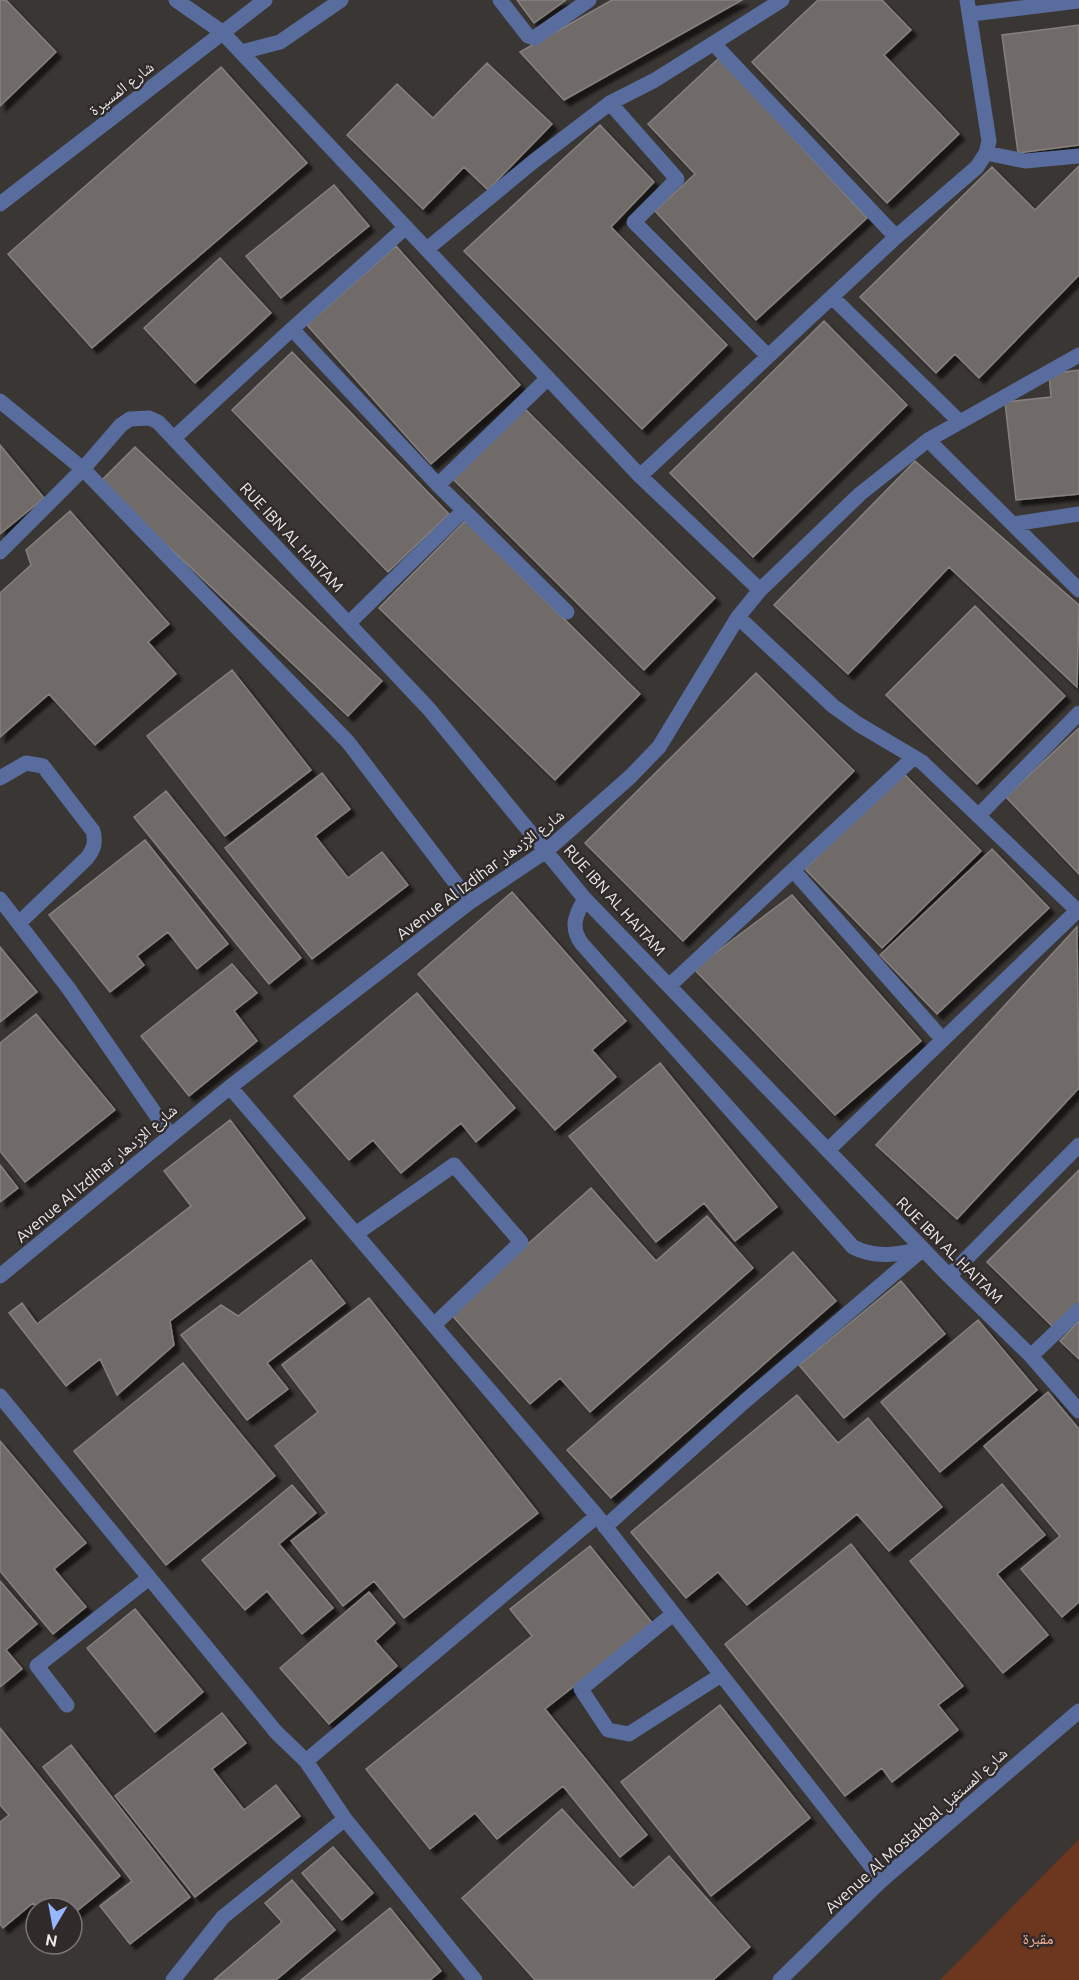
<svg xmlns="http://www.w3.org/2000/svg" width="1079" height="1980" font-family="Ubuntu,'Noto Naskh Arabic',sans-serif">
  <defs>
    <filter id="shadow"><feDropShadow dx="5.5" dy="5.5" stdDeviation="1.5" flood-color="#0009"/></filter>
  </defs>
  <rect width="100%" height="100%" fill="#3a3634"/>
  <!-- green -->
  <path fill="#6c361f" d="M1079,1839V1980H940Z"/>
  <!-- building -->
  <path fill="#706b69" stroke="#86817f" stroke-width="1.5" filter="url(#shadow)" d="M0,0H6L56,52L0,106Z
    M517,0H566L534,23Z
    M612,0H742L564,100L520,52Z
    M818,0H882L911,30L884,55L959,134L887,203L752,62Z
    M1079,25V145L1018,153L1002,35Z
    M719,58L867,218L756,320L655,211L695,174L648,124Z
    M487,63L552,124L488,190L464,167L423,209L347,135L397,84L433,118Z
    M221,67L307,163L92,348L8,254Z
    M600,125L654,182L611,227L727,345L642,429L464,251Z
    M1079,166V275L979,378L955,354L936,373L860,297L992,167L1035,210Z
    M334,185L369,226L281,298L246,256Z
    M396,246L520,385L431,464L307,325Z
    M220,258L271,313L195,383L144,328Z
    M824,321L907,405L753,557L670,473Z
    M292,352L449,514L388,572L232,410Z
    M1079,370V494L1016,500L1005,402L1051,397L1049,374Z
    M524,408L715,598L644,670L453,479Z
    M0,445L44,498L0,534Z
    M135,447L382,681L348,716L100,482Z
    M915,461L1079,605L1077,687L949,567L848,674L774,605Z
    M70,511L169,624L148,642L176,674L95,745L49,694L0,737V593L31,565L26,550Z
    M465,521L640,694L555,780L379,608Z
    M975,606L1065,696L977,784L886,695Z
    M232,670L311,770L225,836L147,736Z
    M756,673L854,771L683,941L585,843Z
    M1079,728V874L1006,797Z
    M322,773L350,809L315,836L348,878L382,852L408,885L312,959L225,848Z
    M903,773L981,851L882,948L805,869Z
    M166,791L301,958L269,984L134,817Z
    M145,840L228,944L197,969L168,932L137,956L144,965L110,992L49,915Z
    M992,849L1049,908L937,1014L880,955Z
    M512,892L626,1021L592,1050L616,1077L555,1130L418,974Z
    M792,895L921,1041L835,1115L694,969Z
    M1077,927L1079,1088L957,1219L876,1145Z
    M0,947L37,992L0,1022Z
    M232,964L257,993L234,1011L257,1041L189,1096L141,1036Z
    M417,993L515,1108L476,1142L461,1123L401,1173L373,1140L349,1160L294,1096Z
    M36,1014L115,1110L25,1182L0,1151V1043Z
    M660,1063L777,1207L735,1241L704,1203L656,1242L569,1136Z
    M230,1120L305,1218L170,1321L174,1345L117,1395L100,1359L66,1386L9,1313L22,1303L37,1324L191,1206L164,1171Z
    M0,1165L18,1188L0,1202Z
    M1079,1170V1303L1054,1328L987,1262Z
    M591,1188L656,1261L707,1216L753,1268L590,1412L560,1378L530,1404L450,1313Z
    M793,1252L836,1301L611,1498L567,1450Z
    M311,1260L345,1303L267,1363L288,1389L247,1420L181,1335L221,1305L238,1316Z
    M901,1281L945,1334L844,1418L799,1365Z
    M369,1298L538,1513L404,1618L374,1581L343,1606L291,1541L327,1513L275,1446L318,1412L282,1365Z
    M978,1320L1037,1390L940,1472L881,1402Z
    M1079,1321V1359L1060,1341Z
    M183,1363L275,1476L166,1565L74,1451Z
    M1048,1392L1079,1429V1602L1062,1617L1021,1569L1060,1536L984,1446Z
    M797,1395L838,1443L868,1418L942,1507L889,1551L857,1514L747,1605L718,1572L686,1598L631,1532Z
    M0,1441L86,1543L54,1569L86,1607L53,1634L0,1571Z
    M1002,1484L1045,1535L997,1574L1048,1635L1003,1673L910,1561Z
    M292,1485L316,1513L279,1544L333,1608L302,1634L267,1591L245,1610L202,1560Z
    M851,1544L963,1686L938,1705L958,1730L892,1782L882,1768L845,1796L725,1644Z
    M590,1546L653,1624L545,1709L647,1835L620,1857L563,1786L497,1839L475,1813L430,1849L366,1769L532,1636L510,1609Z
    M0,1581L37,1624L6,1650L22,1669L0,1687Z
    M369,1592L395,1623L375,1641L397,1666L329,1724L280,1668Z
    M135,1609L203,1692L155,1732L87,1648Z
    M720,1705L810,1818L711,1896L621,1782Z
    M222,1713L246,1743L212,1769L244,1810L276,1785L300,1816L195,1897L115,1796Z
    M0,1728L120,1876L72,1915V1908H37L33,1903L3,1928L0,1924V1822L9,1815L0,1805Z
    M71,1745L190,1897L130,1944L100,1906L132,1881L43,1767Z
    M562,1809L633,1888L669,1856L750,1947L713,1980H535L462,1898Z
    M333,1847L373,1893L342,1920L302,1873Z
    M292,1880L335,1930L276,1980H214L282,1922L265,1903Z
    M390,1908L441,1971L430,1980H301Z"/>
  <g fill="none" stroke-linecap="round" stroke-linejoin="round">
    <!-- service -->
    <path stroke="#586d9d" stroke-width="15" d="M241,52L280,42L341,0
      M585,899C575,915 570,928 582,944L853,1247C876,1259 899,1254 923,1249
      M357,1233L454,1165L521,1242L435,1324
      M673,1614L581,1689L608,1730L629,1734L721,1675
      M67,1705L37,1666L149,1578"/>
    <!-- minor -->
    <path stroke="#586d9d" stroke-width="15" d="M176,0L222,32L640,476L760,590
      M500,0L528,36L534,38L589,0
      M971,14L1079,1
      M714,44L896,237
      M610,103L677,179L634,222L768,356
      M986,153L1025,161L1079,156
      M427,249L534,161L610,103L655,80L782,0
      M832,297L960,422
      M292,329L406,227
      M0,401L83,469L348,742L470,902
      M174,438L292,329L438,485L567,612
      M928,440L1079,590
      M640,476L896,237L977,167L986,153L989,141L967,0
      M438,485L548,378
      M1013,524L1079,514
      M0,552L83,469L121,425L130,419L149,418L158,422L429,709L585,899L949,1276L1031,1356L1079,1411
      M738,617L833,706L858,724L922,762L1079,912
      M349,623L464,510
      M0,778L26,763L43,766L93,831C96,842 94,849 87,858L19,923
      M978,816L1079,713
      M793,870L943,1040
      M0,899L69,989L170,1135
      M669,986L914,757
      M230,1087L597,1516L882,1880
      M828,1150L1078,910
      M0,1276L230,1087L470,902L546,851L630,777L659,747L738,617L760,590L860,494L928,440L1079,355
      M949,1276L1079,1145
      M1031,1356L1079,1310
      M0,1396L276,1732L306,1761L345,1819L475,1980
      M605,1527L744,1402L923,1249
      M306,1761L597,1516
      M173,1980L223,1917L345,1819"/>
    <!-- tertiary -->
    <path stroke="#586d9d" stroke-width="15" d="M0,204L265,0
      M780,1980L882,1880L1079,1711"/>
  </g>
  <g text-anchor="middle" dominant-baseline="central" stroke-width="5" stroke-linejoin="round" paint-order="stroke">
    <!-- street labels -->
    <g font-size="16" fill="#ece9e8" stroke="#302b2a">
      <text transform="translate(121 88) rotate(-38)">شارع المسيرة</text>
      <text transform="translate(292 537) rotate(47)">RUE IBN AL HAITAM</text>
      <text transform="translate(480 874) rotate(-37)">Avenue Al Izdihar شارع الإزدهار</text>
      <text transform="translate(615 900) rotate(48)">RUE IBN AL HAITAM</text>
      <text transform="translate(96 1173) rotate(-40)">Avenue Al Izdihar شارع الإزدهار</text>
      <text transform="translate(950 1250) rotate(45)">RUE IBN AL HAITAM</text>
      <text transform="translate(916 1830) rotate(-42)">Avenue Al Mostakbal شارع المستقبل</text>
    </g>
    <!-- park labels -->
    <g font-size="16" fill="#f4b095" stroke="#302b2a">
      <text x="1038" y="1938">مقبرة</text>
    </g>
  </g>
  <!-- north arrow -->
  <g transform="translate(54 1926) rotate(190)"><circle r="28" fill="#302b2a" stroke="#7b7776" stroke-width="1.5"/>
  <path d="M0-4.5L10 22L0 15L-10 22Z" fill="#96b6fd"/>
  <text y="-9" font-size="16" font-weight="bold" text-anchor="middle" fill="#ece9e8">N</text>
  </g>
</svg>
